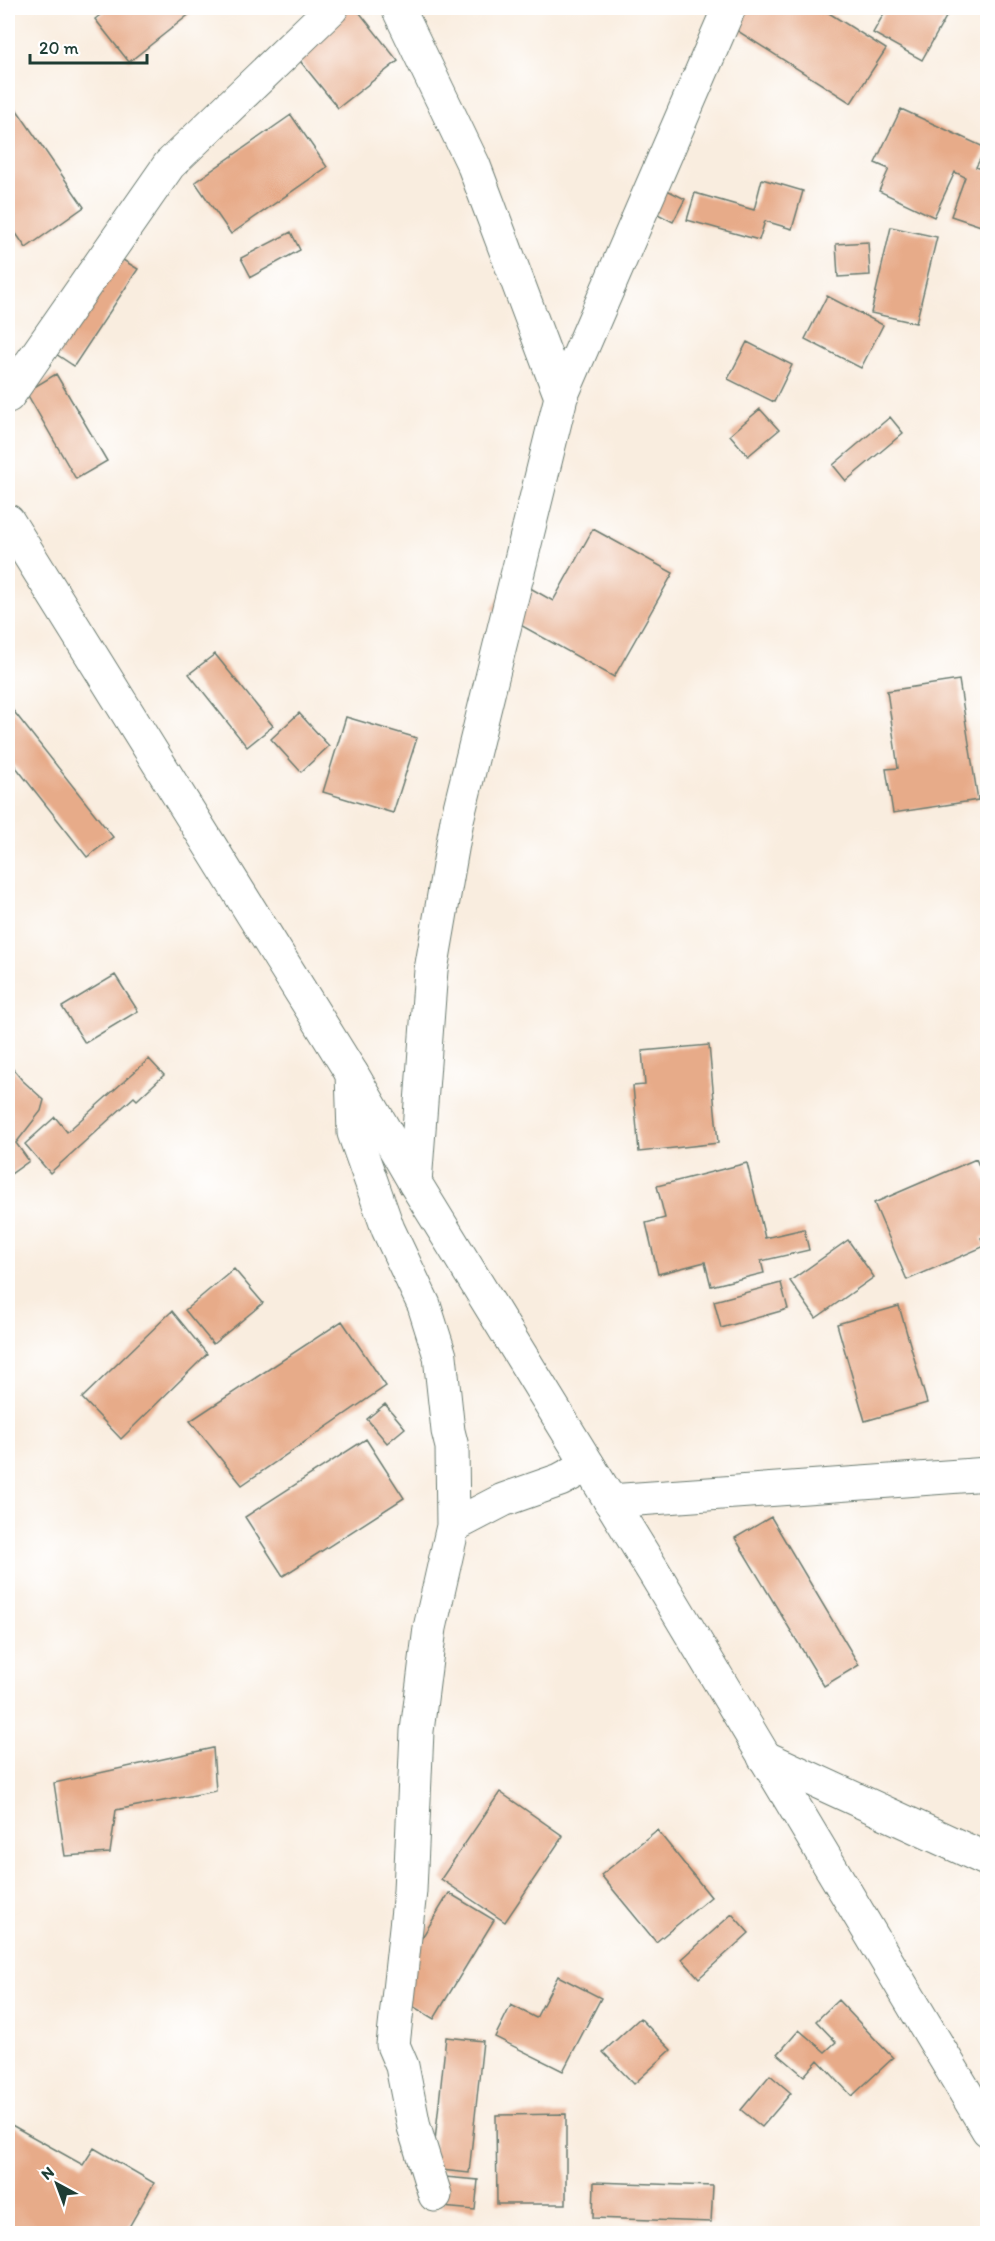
<svg xmlns="http://www.w3.org/2000/svg" width="995" height="2241" font-family="Itim,sans-serif">
  <rect width="100%" height="100%" fill="#fff"/>
  <filter id="ink" filterUnits="userSpaceOnUse"><feTurbulence type="fractalNoise" baseFrequency=".0167" numOctaves="2"/><feDisplacementMap in="SourceGraphic" scale="12" xChannelSelector="R" yChannelSelector="G"/><feConvolveMatrix kernelMatrix="1 2 1 2 8 2 1 2 1" color-interpolation-filters="sRGB"/></filter>
  <filter id="wash" filterUnits="userSpaceOnUse"><feTurbulence type="fractalNoise" baseFrequency=".008" numOctaves="4" result="noise"/><feDisplacementMap in="SourceGraphic" scale="24" xChannelSelector="R" yChannelSelector="G"/><feGaussianBlur stdDeviation="1.35" result="paint"/><feColorMatrix in="noise" values="0 0 0 0 0 0 0 0 0 0 0 0 0 0 0 0 0 1.4 0 .05"/><feComposite in="paint" operator="in"/></filter>
  <g filter="url(#wash)">
    <rect width="100%" height="100%" fill="#f9eddf"/>
    <g id="blocks">
      <!-- building -->
      <path fill="#e7ab89" d="M109,8H195L196,9L129,62L95,19Z
        M337,8H356L398,61L338,108L288,46Z
        M730,8H821L886,49L851,103L722,21Z
        M887,8H951L922,60L873,33Z
        M8,97L84,207L26,248L8,222Z
        M901,109L986,148L976,167L988,171V217L984,227L951,216L965,177L955,172L934,217L879,191L889,169L875,163Z
        M291,115L327,167L231,234L195,182Z
        M762,179L803,191L792,229L765,221L759,240L687,220L695,193L754,210Z
        M661,187L685,199L673,222L650,210Z
        M891,227L937,237L916,323L871,313Z
        M291,232L300,250L251,277L241,258Z
        M868,242L870,275L838,277L836,244Z
        M113,254L138,269L74,366L50,350Z
        M827,296L883,325L861,368L805,339Z
        M747,342L792,365L774,402L728,379Z
        M56,374L107,461L76,479L26,392Z
        M760,409L779,430L748,456L730,435Z
        M890,417L903,433L846,481L833,465Z
        M593,529L673,573L614,677L492,609L511,577L553,601Z
        M215,654L273,726L247,747L189,674Z
        M959,680L978,800L893,813L886,769L898,768L887,691Z
        M8,704L113,837L87,857L8,757Z
        M299,713L329,746L301,772L271,739Z
        M346,717L417,738L393,813L323,792Z
        M115,975L138,1011L85,1043L62,1007Z
        M709,1045L718,1143L639,1152L633,1086L645,1085L642,1051Z
        M149,1059L164,1075L137,1100L134,1097L50,1173L25,1144L55,1117L67,1132Z
        M8,1063L22,1080L44,1100L41,1111L16,1143L29,1161L8,1176Z
        M976,1159L988,1186V1235L981,1238L985,1246L907,1280L874,1203Z
        M747,1163L765,1238L804,1229L809,1250L761,1261L764,1273L711,1286L705,1262L658,1274L646,1223L665,1218L657,1186Z
        M848,1240L874,1277L816,1318L790,1281Z
        M234,1269L263,1303L213,1344L185,1310Z
        M781,1283L788,1309L721,1328L714,1301Z
        M899,1306L927,1403L865,1421L837,1324Z
        M172,1311L207,1354L121,1439L82,1398Z
        M342,1321L386,1386L242,1485L190,1421Z
        M385,1404L405,1428L387,1443L367,1419Z
        M366,1439L404,1498L283,1576L245,1517Z
        M771,1517L859,1665L824,1686L735,1538Z
        M213,1748L216,1791L116,1810L110,1853L65,1856L54,1783Z
        M500,1792L563,1836L505,1922L441,1879Z
        M657,1830L711,1897L656,1942L601,1875Z
        M449,1893L494,1920L434,2019L389,1992Z
        M732,1914L749,1933L699,1978L682,1959Z
        M558,1976L601,1998L563,2071L495,2037L511,2005L536,2018Z
        M838,2000L893,2058L852,2096L818,2060L804,2076L778,2054L799,2030L825,2052L836,2042L816,2021Z
        M640,2018L671,2050L634,2084L603,2052Z
        M446,2037L483,2041L469,2173L432,2169Z
        M770,2075L791,2093L762,2127L741,2110Z
        M566,2114V2204H497L496,2115Z
        M8,2123L83,2165L94,2148L154,2183L125,2234H8Z
        M445,2177L478,2180L475,2210L442,2207Z
        M594,2182L713,2186L711,2222L593,2218Z"/>
    </g>
  </g>
  <g filter="url(#ink)">
    <use href="#blocks" fill-opacity="0" stroke="#6b7b70" stroke-width="1.5"/>
    <g fill="none" stroke-linecap="round" stroke-linejoin="round">
      <!-- street casing -->
      <g stroke="#6b7b70" stroke-width="35">
        <path id="street" d="M398,8L474,166L561,397
          M8,396L169,165L332,8
          M352,1074L354,1133L388,1229L424,1305L440,1356L448,1431L452,1447L453,1526
          M415,1183L431,970L457,820L561,397L729,8
          M610,1501L988,1474
          M764,1757L988,1860
          M435,2195L414,2127L402,2066L393,2045L410,1891L417,1731L430,1628L453,1526L503,1500L560,1480L588,1465"/>
      </g>
      <!-- secondary casing -->
      <g stroke="#6b7b70" stroke-width="35">
        <path id="secondary" d="M8,521L352,1074L415,1183L654,1572L988,2130"/>
      </g>
      <!-- street -->
      <use href="#street" stroke="#fff" stroke-width="33"/>
      <!-- secondary -->
      <use href="#secondary" stroke="#fff" stroke-width="33"/>
    </g>
  </g>
  <!-- margin -->
  <rect width="995" height="2241" fill="none" stroke="#fff" stroke-width="30"/>
  <!-- north arrow -->
  <g transform="translate(57 2184) rotate(319)" stroke="#ffffff" stroke-width="4.5" paint-order="stroke">
  <path d="M0-4.5L10 22L0 15L-10 22Z" fill="#1f3d34"/>
  <text y="-9" font-size="16" font-weight="bold" text-anchor="middle" fill="#1f3d34">N</text>
  </g>
  <!-- scale -->
  <path d="M30 54v9h117v-9" fill="none" stroke="#1f3d34" stroke-width="3"/>
  <text x="39" y="54" font-size="18" fill="#1f3d34" stroke="#ffffff" stroke-width="4.5" paint-order="stroke">20 m</text>
</svg>
